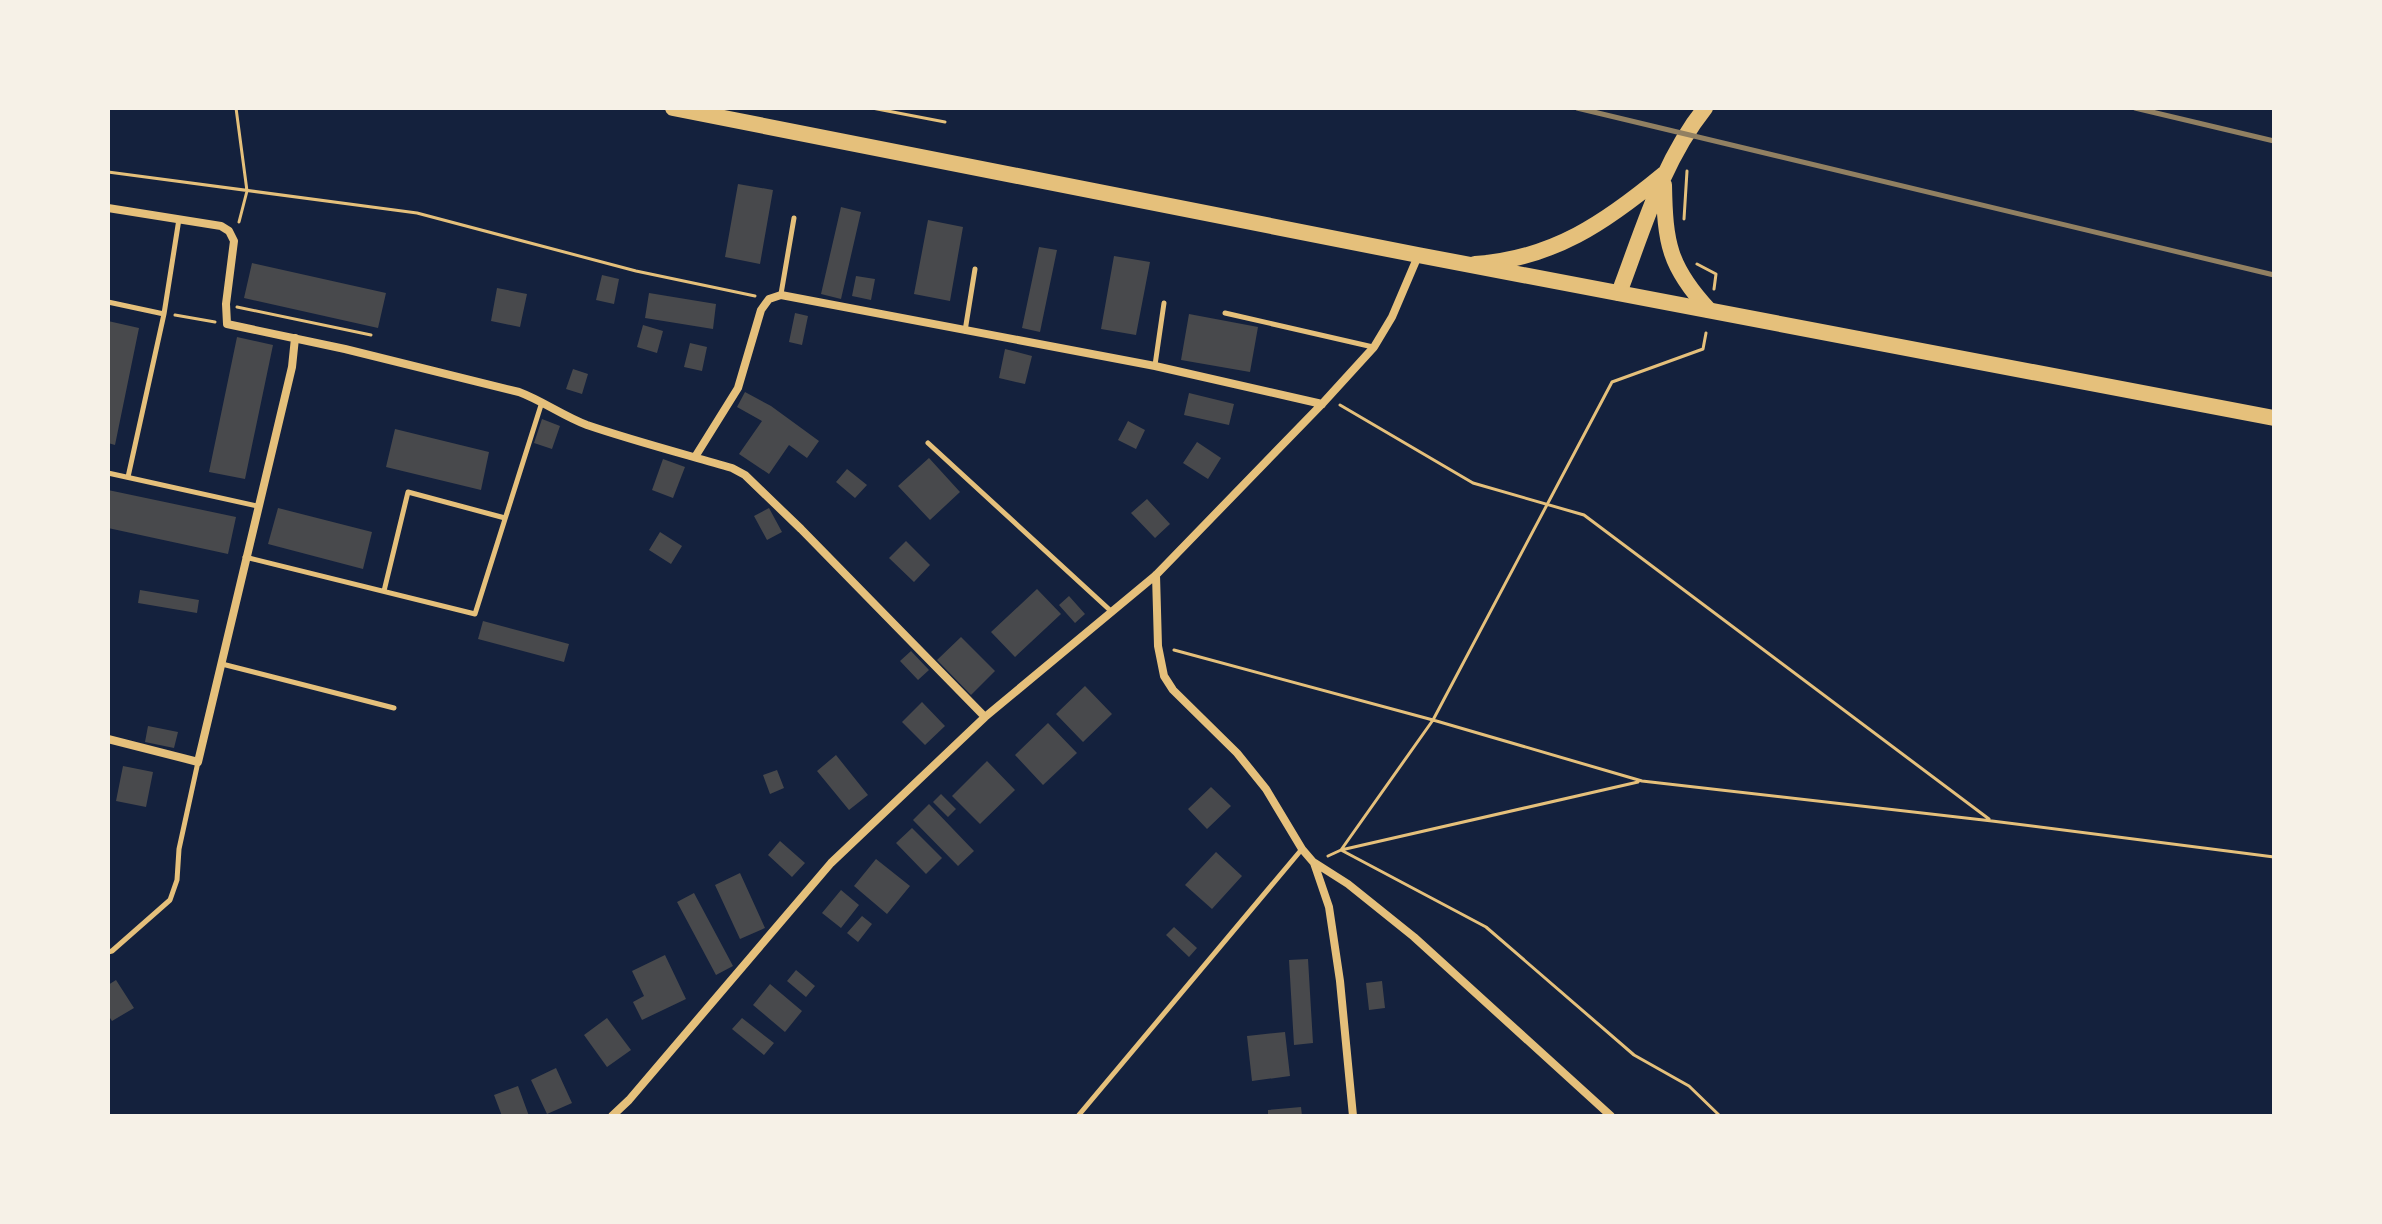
<svg xmlns="http://www.w3.org/2000/svg" width="2382" height="1224" font-family="Lora,serif">
  <rect width="100%" height="100%" fill="#14213d"/>
  <!-- building -->
  <path fill="#48494c" d="M738,184L773,190L760,264L725,257Z
    M841,207L861,212L841,299L821,294Z
    M928,220L963,227L950,301L914,294Z
    M1039,247L1057,250L1040,332L1022,328Z
    M1114,256L1150,262L1136,335L1101,329Z
    M252,263L386,293L378,328L244,298Z
    M602,275L619,279L614,304L596,300Z
    M856,276L875,279L871,300L852,296Z
    M497,288L527,294L520,327L491,321Z
    M649,293L716,304L713,329L645,318Z
    M795,313L808,316L802,345L789,342Z
    M1189,314L1258,327L1250,372L1181,360Z
    M108,321L139,328L115,445L108,443Z
    M643,325L663,331L657,353L637,347Z
    M237,337L273,345L245,479L209,472Z
    M690,343L707,347L702,371L684,367Z
    M1005,349L1032,356L1025,384L999,378Z
    M573,369L588,374L582,394L566,389Z
    M745,392L771,406L819,441L807,458L789,445L769,474L739,454L762,421L737,407Z
    M1189,393L1234,404L1229,425L1184,415Z
    M542,419L560,426L552,449L534,443Z
    M1128,421L1145,430L1136,449L1118,440Z
    M395,429L489,452L481,490L386,467Z
    M1197,442L1221,458L1208,479L1183,463Z
    M929,458L960,492L930,520L898,486Z
    M663,459L685,467L673,498L652,490Z
    M847,469L867,485L855,498L836,482Z
    M108,490L236,517L228,554L108,528Z
    M1147,499L1170,524L1155,538L1131,513Z
    M278,508L372,532L363,569L268,544Z
    M769,508L782,532L767,540L754,516Z
    M660,532L682,546L671,564L649,550Z
    M906,541L930,565L914,582L889,558Z
    M1037,589L1061,614L1015,657L991,632Z
    M140,590L199,600L197,613L138,603Z
    M1069,596L1085,614L1075,623L1059,605Z
    M483,621L569,644L564,662L478,639Z
    M961,637L995,671L971,695L937,660Z
    M911,651L929,670L918,680L900,661Z
    M1085,686L1112,714L1083,742L1056,714Z
    M922,702L945,726L925,745L902,722Z
    M1048,723L1077,753L1043,785L1015,755Z
    M148,726L178,732L174,748L145,742Z
    M836,755L868,795L849,810L817,771Z
    M987,761L1015,790L980,824L952,796Z
    M123,766L153,772L146,807L116,801Z
    M777,770L784,788L770,794L763,775Z
    M1211,787L1231,806L1207,829L1188,809Z
    M941,794L956,809L948,817L933,802Z
    M929,804L974,851L958,866L913,820Z
    M912,828L942,858L926,874L896,843Z
    M780,841L805,863L792,877L768,855Z
    M1216,852L1242,876L1212,909L1185,885Z
    M876,859L910,886L887,914L854,886Z
    M740,873L765,928L740,939L715,885Z
    M841,890L859,905L841,928L822,913Z
    M694,893L733,966L716,975L677,902Z
    M862,916L872,924L858,942L847,933Z
    M1174,927L1197,948L1189,957L1166,935Z
    M665,955L686,999L642,1020L633,1002L644,996L632,971Z
    M1308,959L1313,1043L1294,1045L1289,960Z
    M796,970L815,986L806,997L787,981Z
    M116,980L134,1008L112,1021L108,1015V985Z
    M1382,981L1385,1008L1369,1010L1366,983Z
    M770,984L802,1011L785,1032L753,1005Z
    M607,1018L631,1050L607,1067L584,1035Z
    M742,1018L774,1043L764,1055L732,1029Z
    M1285,1032L1290,1076L1252,1081L1247,1036Z
    M556,1068L572,1103L547,1114L531,1080Z
    M518,1086L529,1116H502L494,1095Z
    M1301,1107L1302,1116H1268V1110Z"/>
  <g fill="none" stroke-linecap="round" stroke-linejoin="round">
    <!-- path -->
    <path stroke="#e5c07b" stroke-width="3" d="M236,108L247,191L239,222
      M872,108L945,122
      M108,172L417,213L636,271L755,296
      M1684,219L1687,171
      M1697,264L1716,274L1714,289
      M237,307L371,335
      M175,315L215,322
      M1340,405L1473,483L1584,515L1989,819
      M1174,650L1433,720L1642,781L1992,821L2274,857
      M1638,782L1341,850L1433,720L1612,382L1703,349L1706,333
      M1328,856L1341,850L1486,927L1634,1055L1689,1086L1720,1116"/>
    <!-- service -->
    <path stroke="#e5c07b" stroke-width="5" d="M781,294L794,218
      M108,302L164,314
      M1225,313L1373,347
      M965,331L975,269
      M1155,365L1164,303
      M928,443L1112,612
      M108,473L257,506
      M128,477L164,314L179,219
      M245,557L475,614L542,402
      M384,591L408,492L505,518
      M222,664L394,708
      M108,952L112,951L170,900L177,880L179,849L198,762
      M1078,1116L1302,849"/>
    <!-- minor -->
    <path stroke="#e5c07b" stroke-width="8" d="M108,208L221,226L229,231L234,241L226,304L227,324L345,349L519,392C543,401 563,416 587,425C634,441 684,454 732,468L745,475L801,529L985,717
      M695,457L738,388L761,310L769,299L781,295L1155,366L1322,404
      M1156,575L1158,646L1164,676L1173,690L1237,753L1266,789L1302,849L1314,863L1329,907L1340,981L1353,1116
      M108,739L198,762L292,367L295,338
      M1315,863L1348,884L1414,937L1611,1116
      M612,1116L629,1100L831,863L985,717L1156,575L1322,404L1374,347L1392,317L1418,256"/>
    <!-- primary -->
    <path stroke="#e5c07b" stroke-width="16" d="M1664,185C1665,243 1669,267 1709,310
      M1475,264C1553,259 1606,222 1664,174
      M1619,293C1643,230 1662,162 1705,108"/>
    <!-- trunk -->
    <path stroke="#e5c07b" stroke-width="16" d="M673,108L1418,255L2274,418"/>
    <!-- rail -->
    <path stroke="#918062" stroke-width="5" d="M1577,108L2274,275
      M2135,108L2274,141"/>
  </g>
  <!-- border -->
  <rect width="2382" height="1224" fill="none" stroke="#f6f1e7" stroke-width="220"/>
</svg>
